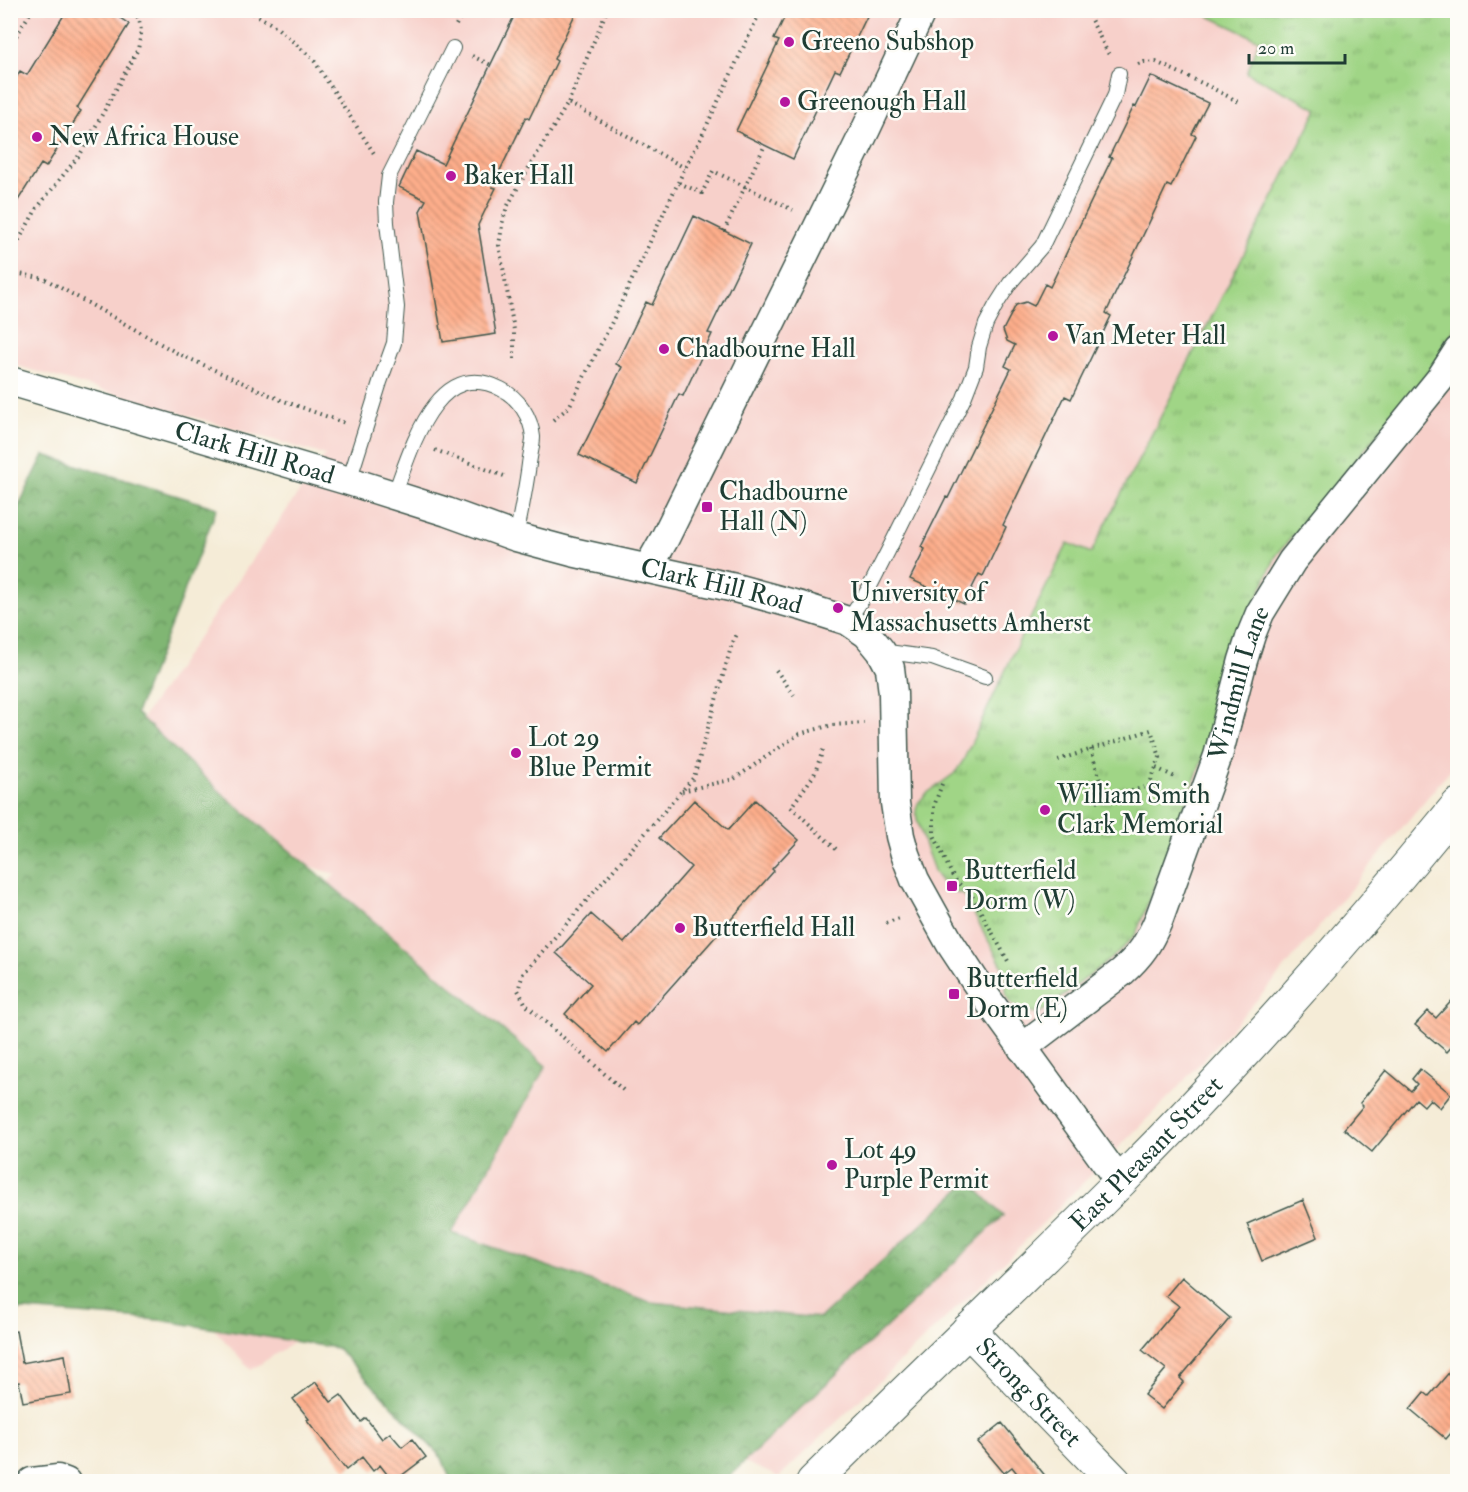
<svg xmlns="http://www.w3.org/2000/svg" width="1468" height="1492" font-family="'IM FELL Double Pica',serif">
  <defs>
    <pattern id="grass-tufts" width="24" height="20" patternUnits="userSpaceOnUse" patternTransform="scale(1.5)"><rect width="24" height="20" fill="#a0d586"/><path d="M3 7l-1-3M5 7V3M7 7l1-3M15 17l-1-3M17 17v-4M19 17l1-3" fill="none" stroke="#82ae6e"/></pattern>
    <pattern id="forest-crowns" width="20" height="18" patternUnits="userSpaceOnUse" patternTransform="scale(1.5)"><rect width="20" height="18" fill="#80b673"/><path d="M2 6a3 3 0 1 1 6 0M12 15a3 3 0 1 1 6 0" fill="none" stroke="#68955f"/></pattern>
    <pattern id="building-back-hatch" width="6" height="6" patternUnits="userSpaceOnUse" patternTransform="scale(1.5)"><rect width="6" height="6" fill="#feae8b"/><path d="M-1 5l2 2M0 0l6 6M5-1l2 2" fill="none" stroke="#cd8f72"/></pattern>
  </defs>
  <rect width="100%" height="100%" fill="#fdfcf7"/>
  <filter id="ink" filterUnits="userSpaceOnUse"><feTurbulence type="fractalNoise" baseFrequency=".0167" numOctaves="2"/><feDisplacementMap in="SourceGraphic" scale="12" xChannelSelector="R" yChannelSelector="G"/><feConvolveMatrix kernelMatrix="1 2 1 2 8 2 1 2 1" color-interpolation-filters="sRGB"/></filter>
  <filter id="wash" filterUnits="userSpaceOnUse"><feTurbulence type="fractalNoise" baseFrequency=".008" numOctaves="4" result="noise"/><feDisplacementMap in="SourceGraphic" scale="24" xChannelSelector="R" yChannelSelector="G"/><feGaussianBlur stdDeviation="1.35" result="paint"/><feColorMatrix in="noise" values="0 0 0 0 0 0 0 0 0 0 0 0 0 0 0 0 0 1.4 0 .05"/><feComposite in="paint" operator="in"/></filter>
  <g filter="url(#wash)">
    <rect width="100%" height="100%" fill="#f5ecd7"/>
    <!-- built -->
    <path fill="#f7d0ca" d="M10,11H1457V762L1272,983L1174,1092L993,1273L779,1477L364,1297L251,1370L83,1184L335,874L87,798L325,455L11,364Z"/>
    <!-- grass -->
    <path fill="url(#grass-tufts)" stroke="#60895d" stroke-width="1.5" d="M1198,11H1457V321L1443,355L1276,556L1233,652L1210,739L1136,934L1119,952L1048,1008L1037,1014L1023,1012L1010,1002L1006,993V973L963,894L953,892L947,889L935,873L925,846L917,819L916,810L918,803L926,794L955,773L963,761L1021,637L1068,543L1091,553L1318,109L1247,73L1259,40Z"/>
    <!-- forest -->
    <path fill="url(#forest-crowns)" stroke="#507a54" stroke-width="1.5" d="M44,455L217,508L136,713L226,797L546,1066L452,1233L650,1302L820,1318L969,1181L1003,1216L724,1481H451L442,1458L337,1348L159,1320L11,1309L10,512L15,513Z"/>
    <g id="blocks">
      <!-- building -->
      <path fill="url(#building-back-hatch)" d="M67,10H108L129,24L77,108L81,111L46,167L41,164L10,213V87L20,71L27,75Z
        M517,10H577L554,59L557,61L529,119L526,117L492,187L496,188L478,225L496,334L443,342L420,211L426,200L399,187L416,151L443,164Z
        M788,10H866L869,12L840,72L835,70L793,159L736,131L779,41L774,39Z
        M1151,76L1208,103L1192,134L1196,136L1171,187L1167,185L1106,313L1111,316L1071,399L1065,396L1003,525L1006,527L983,576L979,574L964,604L910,579L925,549L921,547L946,497L948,498L1011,369L1005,366L1015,345L1007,341L1003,330L1016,305L1026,302L1034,306L1045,284L1050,287L1112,158L1109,157L1134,106L1136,107Z
        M694,216L751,244L708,333L712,334L683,396L679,394L637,483L579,455L622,367L616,364L646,302L652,305Z
        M694,800L728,830L755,800L799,840L772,869L774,871L637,1025L634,1022L608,1052L565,1014L591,984L556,953L591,914L624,943L691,867L659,838Z
        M1458,994V1043L1456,1042L1447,1052L1415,1025L1428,1011L1436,1018Z
        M1420,1069L1451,1094L1440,1108L1430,1099L1424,1106L1416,1099L1372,1152L1344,1129L1363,1106L1360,1103L1386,1070L1411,1091L1417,1084L1412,1079Z
        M1303,1200L1318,1237L1262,1261L1247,1224Z
        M1182,1277L1230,1318L1180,1378L1184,1382L1162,1409L1144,1395L1166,1369L1142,1350L1179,1306L1166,1296Z
        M16,1331L22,1363L65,1355L71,1394L23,1402L19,1382L10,1383V1332Z
        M1458,1362V1425L1446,1439L1410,1409L1424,1392L1429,1396Z
        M316,1382L331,1402L341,1395L361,1422L366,1418L382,1439L390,1433L402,1447L412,1439L426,1457L393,1482L380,1465L373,1471L362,1457L346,1470L307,1420L309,1419L293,1399Z
        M1002,1423L1047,1478L1043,1482H1024L1012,1467L1004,1473L978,1442Z"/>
    </g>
  </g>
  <g filter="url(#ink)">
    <use href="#blocks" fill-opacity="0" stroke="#3f574c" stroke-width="1.5"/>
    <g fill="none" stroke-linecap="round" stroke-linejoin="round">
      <!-- service casing -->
      <g stroke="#3f574c" stroke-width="16">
        <path id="service" d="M349,481L380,382L394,343L397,307L387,223L386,202L389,176L453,48
          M394,495C411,451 436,355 501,389C519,398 531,417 533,437C533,445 530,455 529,464C526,488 521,512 516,537
          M848,621L868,590L888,551L964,398L976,367L979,347L986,324L996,305L1010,283L1042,246L1115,95L1119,74
          M881,651L932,658L985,677"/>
      </g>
      <!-- minor casing -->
      <g stroke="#3f574c" stroke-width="31">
        <g id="minor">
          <path id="s1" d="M10,381L349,481L447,512L516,537L572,552L735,588L801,606L848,621L867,634L881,651L890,668L893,693L895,803L900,836L905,854L915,880L950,943L983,993L1120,1182"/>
          <path d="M648,568L665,538L866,129L922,10"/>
          <path id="s2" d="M1022,1048L1122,972C1142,954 1148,944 1159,919L1218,756L1243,660L1251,635L1260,613L1292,561L1440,379L1458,351"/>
          <path d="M32,1482L58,1479L66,1482"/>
        </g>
      </g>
      <!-- secondary casing -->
      <g stroke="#3f574c" stroke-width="35">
        <g id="secondary">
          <path id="s3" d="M968,1330L1115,1482"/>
          <path id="s4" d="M813,1482C914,1382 1018,1284 1119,1183C1239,1063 1351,936 1458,805"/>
        </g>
      </g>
      <!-- path -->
      <path stroke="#3f574c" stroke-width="4" stroke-dasharray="1.5 4.5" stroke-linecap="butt" d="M248,10L275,26L313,59L375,155
        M1086,10L1109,55
        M10,15L14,10
        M456,25L464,10
        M10,46L32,10
        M472,56L491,65
        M1138,64L1144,62H1156L1204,84L1239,102
        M568,103L607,10
        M679,183L702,193L713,171L793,210
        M724,231L765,145
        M10,256L37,208L81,153L138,49C141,34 144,22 132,10
        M10,272L45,279L177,353L281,400L345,423
        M514,359V330L499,245L503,220L507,207L532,162L568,103L685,168
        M553,420L569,407L612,322L685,168L699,142L761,10
        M435,450L504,476
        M776,670L794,695
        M1091,749L1105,798
        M823,750L814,775L791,807L836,849
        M1058,760L1151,730L1160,757L1149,786L1097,801
        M1156,768L1177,778
        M942,784L934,806V835L952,875L958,883L971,894L1008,961
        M682,791L734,779L799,734L832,725L864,723
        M886,923L902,917
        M623,1090L526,1005L518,990L523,974L694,777L732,644L738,632"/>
      <!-- service -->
      <use href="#service" stroke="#fff" stroke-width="14"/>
      <!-- minor -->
      <use href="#minor" stroke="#fff" stroke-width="28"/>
      <!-- secondary -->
      <use href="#secondary" stroke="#fff" stroke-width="33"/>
    </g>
  </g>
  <!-- markers -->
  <g fill="#b5179e" stroke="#fdfcf7" stroke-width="2">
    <circle cx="789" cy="42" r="6"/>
    <circle cx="785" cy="102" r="6"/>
    <circle cx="37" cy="137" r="6"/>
    <circle cx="451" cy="176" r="6"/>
    <circle cx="1053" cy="336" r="6"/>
    <circle cx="664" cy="349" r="6"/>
    <rect x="701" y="501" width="12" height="12" rx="3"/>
    <circle cx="838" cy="608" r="6"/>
    <circle cx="516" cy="753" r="6"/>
    <circle cx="1045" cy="810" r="6"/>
    <rect x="946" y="880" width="12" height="12" rx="3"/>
    <circle cx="680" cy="928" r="6"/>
    <rect x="948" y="988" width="12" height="12" rx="3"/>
    <circle cx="832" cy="1165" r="6"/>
  </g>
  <g text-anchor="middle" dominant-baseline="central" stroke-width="5" stroke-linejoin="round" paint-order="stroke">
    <!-- poi labels -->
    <g font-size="26" fill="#1f3d34" stroke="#fdfcf7" text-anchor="start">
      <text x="801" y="42">Greeno Subshop</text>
      <text x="797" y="102">Greenough Hall</text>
      <text x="49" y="137">New Africa House</text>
      <text x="463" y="176">Baker Hall</text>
      <text x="1065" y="336">Van Meter Hall</text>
      <text x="676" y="349">Chadbourne Hall</text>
      <text x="719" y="492">Chadbourne<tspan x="719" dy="30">Hall (N)</tspan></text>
      <text x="850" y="593">University of<tspan x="850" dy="30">Massachusetts Amherst</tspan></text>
      <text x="528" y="738">Lot 29<tspan x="528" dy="30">Blue Permit</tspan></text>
      <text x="1057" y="795">William Smith<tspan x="1057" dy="30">Clark Memorial</tspan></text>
      <text x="964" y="871">Butterfield<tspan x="964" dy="30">Dorm (W)</tspan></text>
      <text x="692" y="928">Butterfield Hall</text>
      <text x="966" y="979">Butterfield<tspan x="966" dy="30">Dorm (E)</tspan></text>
      <text x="844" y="1150">Lot 49<tspan x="844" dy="30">Purple Permit</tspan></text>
    </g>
    <!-- street labels -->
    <g font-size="26" fill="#1f3d34" stroke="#fdfcf7">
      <text stroke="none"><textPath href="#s1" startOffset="255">Clark Hill Road</textPath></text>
      <text stroke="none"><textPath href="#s1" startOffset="741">Clark Hill Road</textPath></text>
      <text stroke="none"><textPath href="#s2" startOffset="440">Windmill Lane</textPath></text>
      <text stroke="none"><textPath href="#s4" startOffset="468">East Pleasant Street</textPath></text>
      <text stroke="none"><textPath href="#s3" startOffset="87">Strong Street</textPath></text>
    </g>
  </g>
  <!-- margin -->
  <rect width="1468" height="1492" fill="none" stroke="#fdfcf7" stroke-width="36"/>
  <!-- scale -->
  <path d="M1249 54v9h96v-9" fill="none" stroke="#1f3d34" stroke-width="3"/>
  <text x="1258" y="54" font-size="18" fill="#1f3d34" stroke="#fdfcf7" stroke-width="4.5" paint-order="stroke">20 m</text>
</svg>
